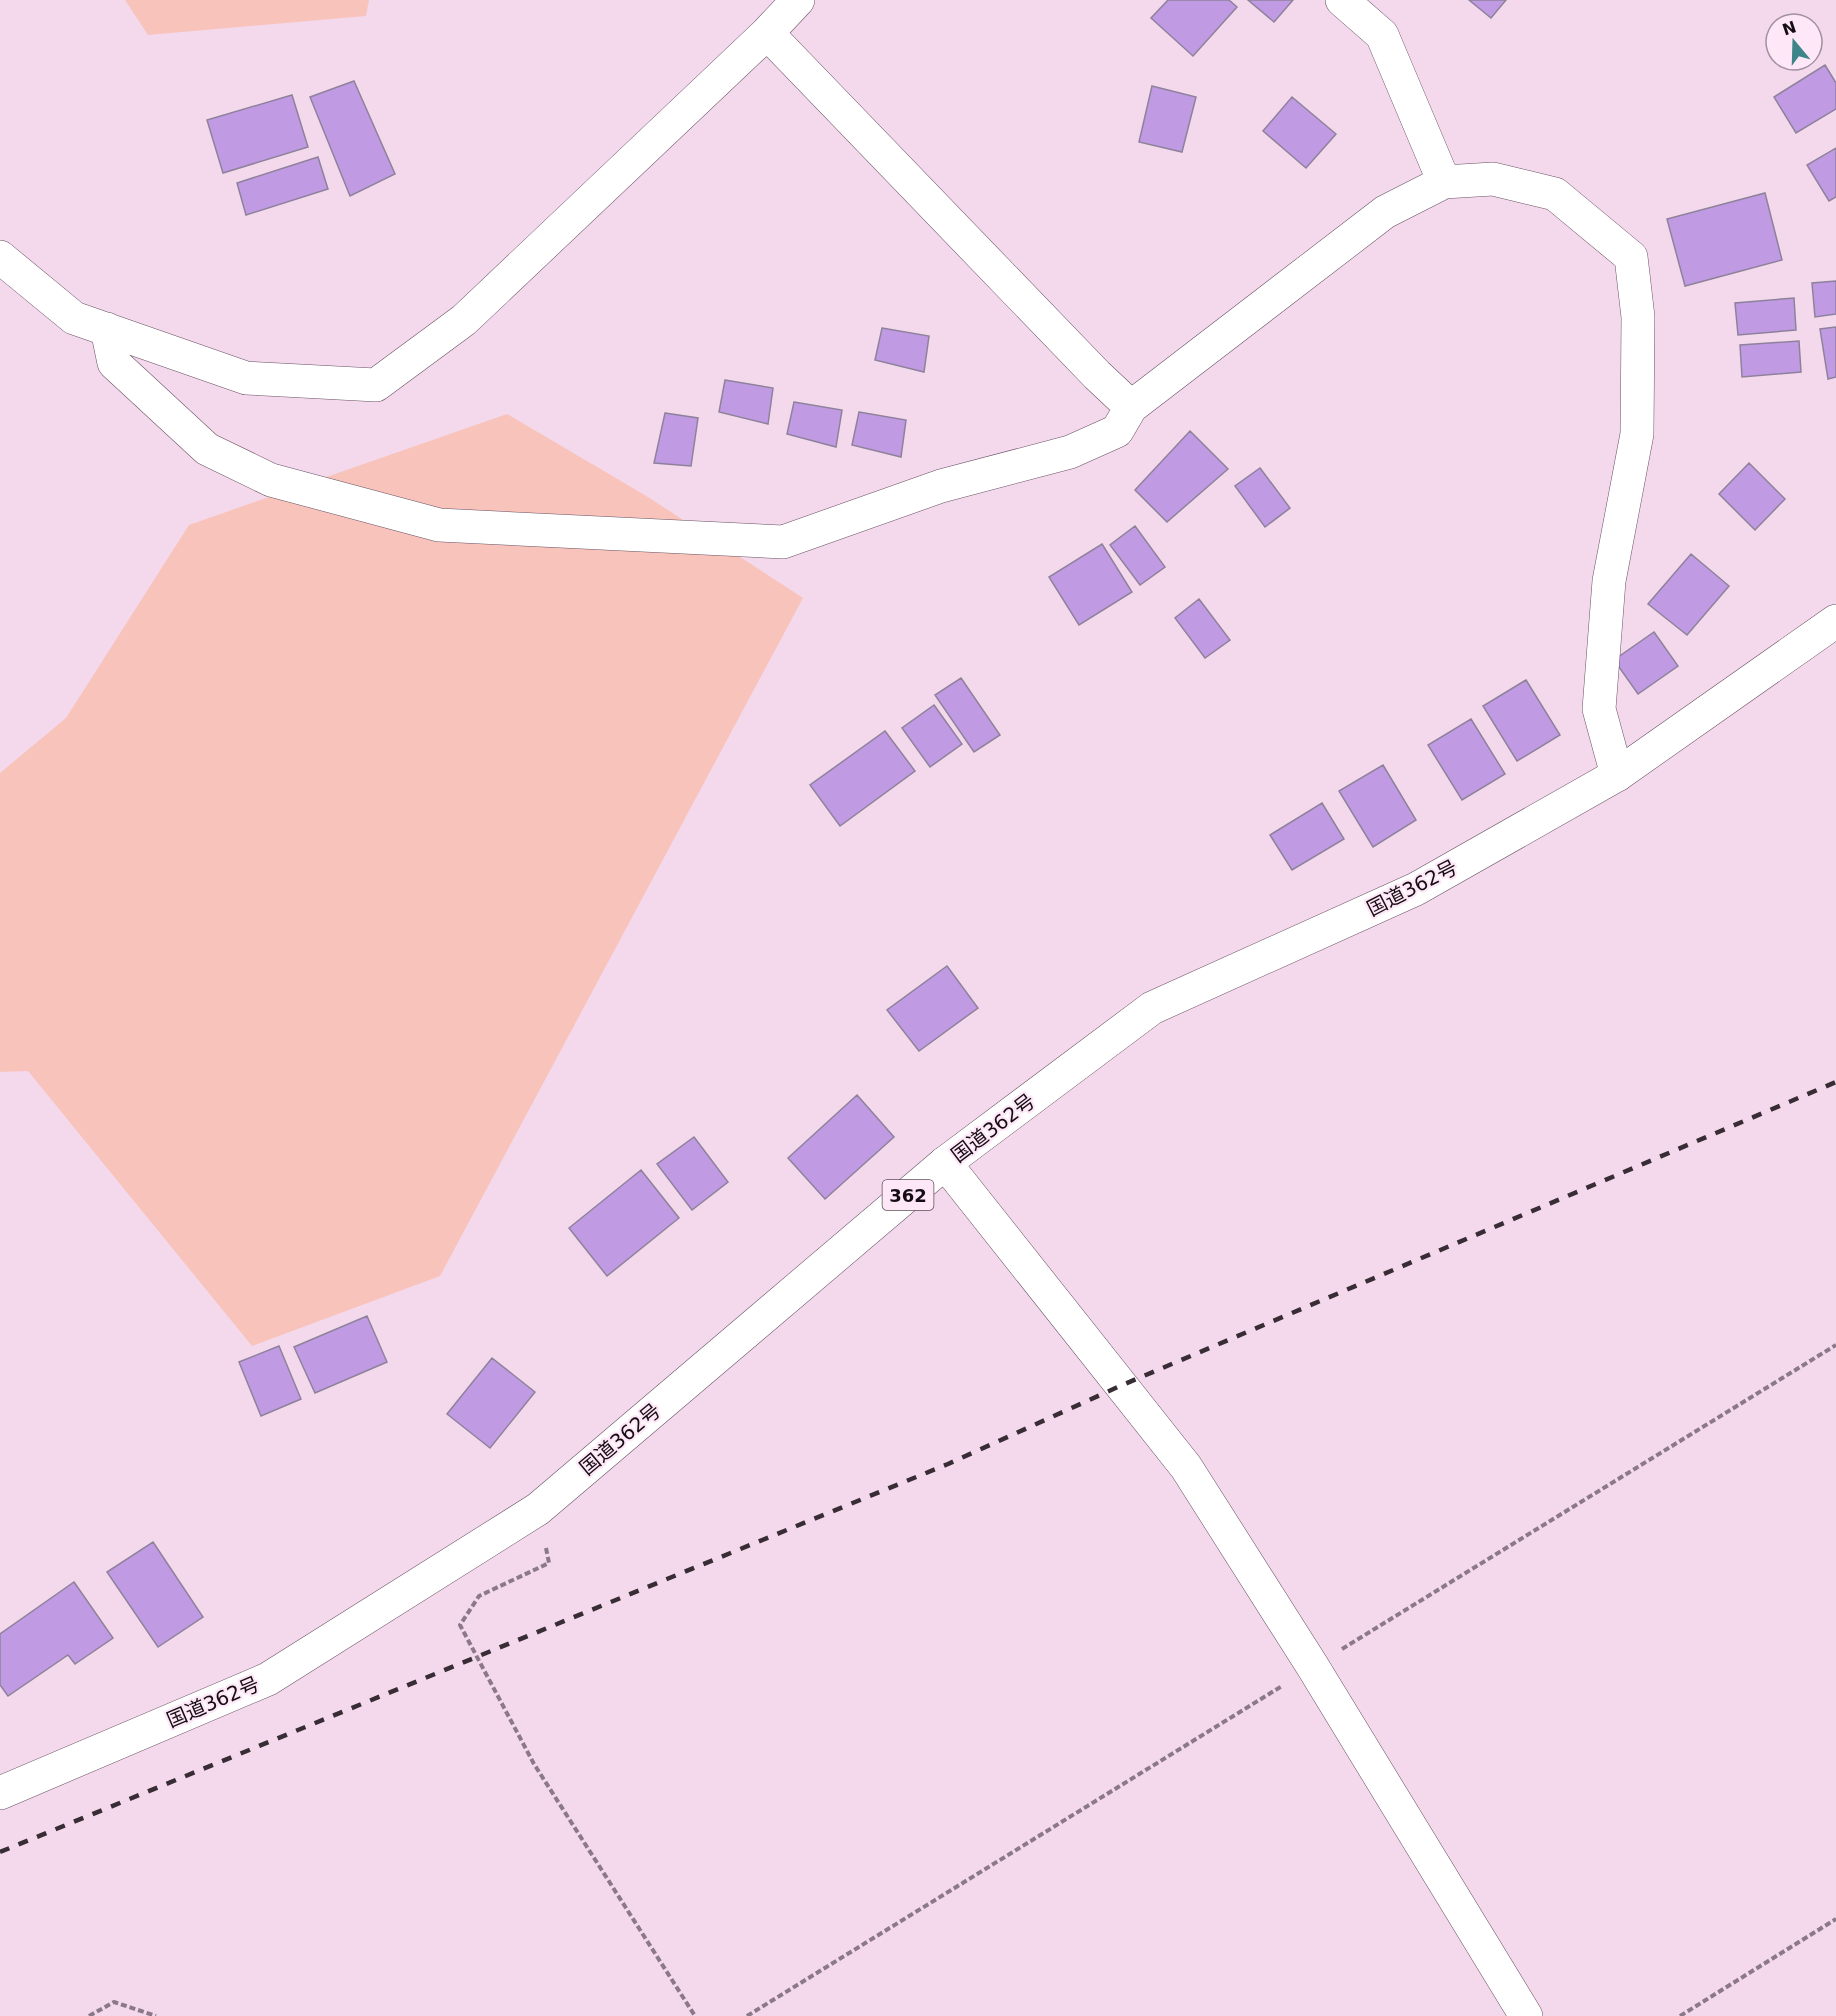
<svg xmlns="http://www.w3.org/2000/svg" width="1836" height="2016" font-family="'DejaVu Sans','Noto Sans JP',sans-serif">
  <rect width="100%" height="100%" fill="#f4d9ed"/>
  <!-- green -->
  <path fill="#f8c3ba" d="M125,0H369L366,16L148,35Z
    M507,414L648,497L803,598L440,1276L252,1346L28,1071L0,1072V773L66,718L189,525Z"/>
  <!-- building -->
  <path fill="#c19ae4" stroke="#8e829b" stroke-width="1.5" d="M1168,0H1229L1237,7L1193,56L1151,18Z
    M1248,0H1293L1274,22Z
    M1469,0H1506L1491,18Z
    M1825,65L1836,83V109L1796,133L1774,97Z
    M354,81L395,174L350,196L310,97Z
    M1152,86L1196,97L1182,152L1139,142Z
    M292,95L308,147L223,173L207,120Z
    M1292,97L1336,134L1306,168L1263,131Z
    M1836,148V197L1829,201L1807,165Z
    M318,157L328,189L246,215L237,183Z
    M1765,193L1782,260L1685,286L1667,219Z
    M1836,281V314L1815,317L1812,283Z
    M1794,298L1796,330L1738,335L1735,303Z
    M1836,327V377L1828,379L1820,329Z
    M882,328L929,336L924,372L875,360Z
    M1799,341L1801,372L1742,377L1740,345Z
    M725,380L773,388L768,424L719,412Z
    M794,402L842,410L836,447L787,434Z
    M859,412L906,420L901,457L852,445Z
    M665,413L698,418L691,466L654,463Z
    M1190,431L1228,469L1167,522L1135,490Z
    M1749,463L1785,499L1755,530L1719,494Z
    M1260,468L1290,508L1265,527L1235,486Z
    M1135,526L1165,567L1140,585L1110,545Z
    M1102,544L1132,592L1079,625L1049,577Z
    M1691,554L1729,586L1687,635L1648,604Z
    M1199,599L1230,640L1205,658L1175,618Z
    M1654,632L1678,666L1638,694L1614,660Z
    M961,678L1000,735L974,752L935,695Z
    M1526,680L1560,735L1517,761L1483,706Z
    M934,705L962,744L930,767L902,728Z
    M1471,719L1505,774L1462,800L1428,745Z
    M885,731L915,771L840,826L810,785Z
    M1383,765L1416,820L1373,847L1339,791Z
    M1322,803L1344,839L1292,870L1270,835Z
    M947,966L978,1008L919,1051L887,1010Z
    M857,1095L894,1137L825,1199L788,1158Z
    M694,1137L728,1182L692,1210L657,1164Z
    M641,1170L679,1218L607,1276L569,1228Z
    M367,1316L387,1362L315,1393L294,1347Z
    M279,1346L301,1399L261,1416L239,1362Z
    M492,1358L535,1392L490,1448L447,1414Z
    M153,1542L203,1617L158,1647L107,1572Z
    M74,1582L113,1638L75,1664L68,1655L8,1696L0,1685V1634Z"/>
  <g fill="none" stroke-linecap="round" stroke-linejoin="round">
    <!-- street casing -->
    <g stroke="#685263" stroke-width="34">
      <path id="street" d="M1342,0L1382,35L1444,182
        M767,33L798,0
        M0,257L74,318L246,378L376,385L464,320L767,33L1097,375L1131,407L1385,212L1444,182L1493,179L1555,194L1631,257L1638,317L1637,434L1609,581L1599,709L1617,775
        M107,329L114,363L207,449L271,480L439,525L783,542L941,486L1070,452L1117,431L1131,407"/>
    </g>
    <!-- secondary casing -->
    <g stroke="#685263" stroke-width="34">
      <path id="secondary" d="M945,1163L1186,1467L1313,1667L1526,2016"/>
    </g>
    <!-- highway casing -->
    <g stroke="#685263" stroke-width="34">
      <path id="highway" d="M0,1793L268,1679L538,1509L945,1163L1152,1008L1416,889L1617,775L1836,621"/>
    </g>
    <!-- path -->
    <path stroke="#8c7987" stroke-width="4" stroke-dasharray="6 3" stroke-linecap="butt" d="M546,1548L549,1563L479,1596L460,1625L534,1764L695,2016
      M1342,1649L1836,1345
      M89,2016L114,2002L156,2016
      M747,2016L1282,1686
      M1680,2016L1836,1919"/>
    <!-- street -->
    <use href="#street" stroke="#fff" stroke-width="33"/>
    <!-- secondary -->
    <use href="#secondary" stroke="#fff" stroke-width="33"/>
    <!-- highway -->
    <use href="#highway" stroke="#fff" stroke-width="33"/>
    <!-- rail -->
    <path stroke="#382c35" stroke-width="4.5" stroke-dasharray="10 10" stroke-linecap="butt" d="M0,1852L948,1464L1120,1386L1836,1082"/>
  </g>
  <g text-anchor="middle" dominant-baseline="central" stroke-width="4.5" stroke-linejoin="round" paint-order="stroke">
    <!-- shield labels -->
    <rect fill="#fee8f8" stroke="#5c4f58" stroke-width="1.5" x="882.5" y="1180" width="51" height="30" rx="4.5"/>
    <g font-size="18" font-weight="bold" fill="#160d14">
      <text x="908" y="1195">362</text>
    </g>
    <!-- street labels -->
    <g font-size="20" fill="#160d14" stroke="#fee8f8">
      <text transform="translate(1412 888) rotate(-27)">国道362号</text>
      <text transform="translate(993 1128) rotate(-37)">国道362号</text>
      <text transform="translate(620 1439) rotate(-40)">国道362号</text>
      <text transform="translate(213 1702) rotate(-23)">国道362号</text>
    </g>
  </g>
  <!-- north arrow -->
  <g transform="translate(1794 42) rotate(341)"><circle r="28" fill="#fee8f8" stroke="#a1909d" stroke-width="1.5"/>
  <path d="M0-4.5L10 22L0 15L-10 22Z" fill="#3d8588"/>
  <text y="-9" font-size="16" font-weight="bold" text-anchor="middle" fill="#160d14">N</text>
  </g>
</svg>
